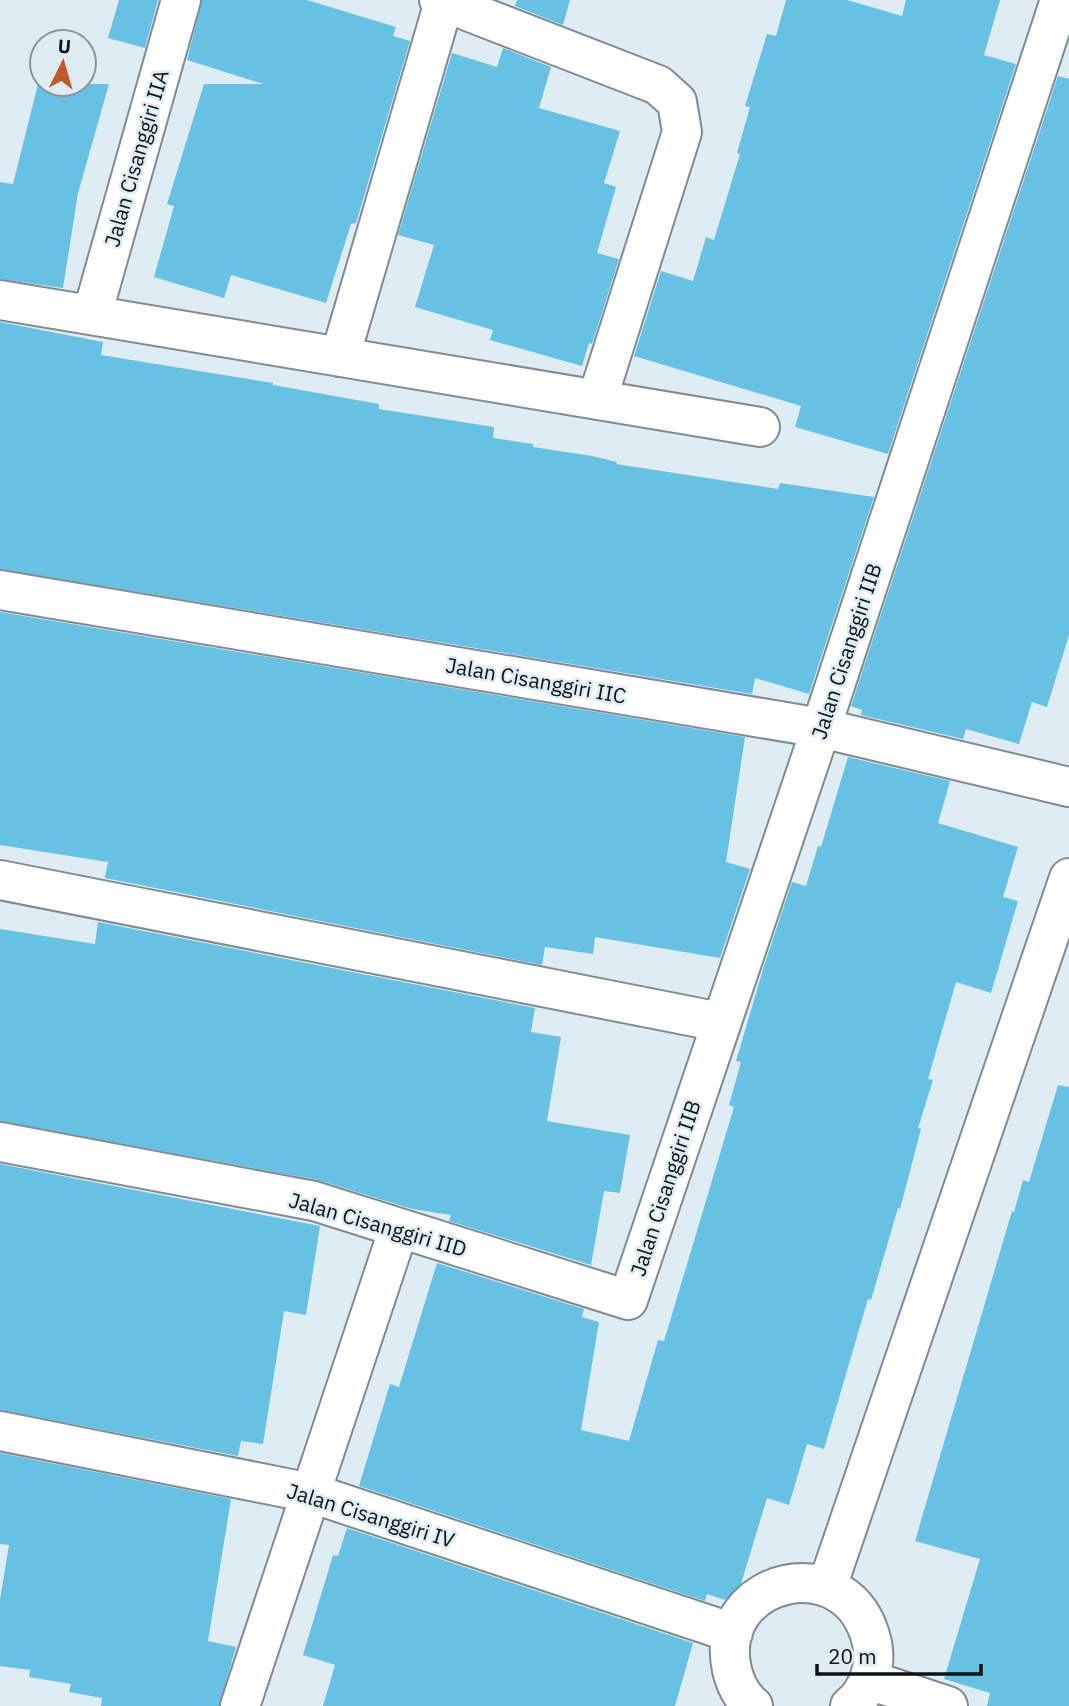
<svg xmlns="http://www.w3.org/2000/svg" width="1069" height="1706" font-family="'IBM Plex Sans',sans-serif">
  <rect width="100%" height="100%" fill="#deedf3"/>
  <!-- building -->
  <path fill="#67c1e2" d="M119,0H158L145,48L108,38Z
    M202,0H307L396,27L393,36L410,41L356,223L351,224L326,303L231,275L224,298L154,277L174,206L167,204L204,84H263L187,60Z
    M517,0H570L563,25L515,6Z
    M786,0H847L902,16L906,0H1000L984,55L1016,64L888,454L795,427L801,406L634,356L661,271L693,281L706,237L714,240L740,154L737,153L750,107L745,106L767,34L776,36Z
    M503,48L551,67L539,108L620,131L604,183L616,187L597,253L619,259L592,344L589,343L582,366L490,340L493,330L415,307L434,245L398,235L452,53L497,67Z
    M1058,76L1069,79V635L1047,707L1032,702L1019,744L966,729L963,739L861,715L862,710L851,706Z
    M38,84H109L78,193L63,288L0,279V182L13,184Z
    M0,322L103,342L101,355L273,383V385L379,404V409L494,427L493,438L533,444V447L592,456L617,462L616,464L778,489L780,483L874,497L809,694L755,678L752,694L0,569Z
    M0,612L745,737L726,862L750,869L720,958L595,937L593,954L545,947L542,965L105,878L108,862L0,845Z
    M848,757L950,781L938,823L1018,847L1003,897L1018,901L991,993L956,982L928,1079L933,1080L918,1128L921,1129L900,1209L898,1208L871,1300L868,1299L824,1449L807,1444L789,1505L767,1498L741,1584L725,1600L707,1594L705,1601L359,1486L390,1384L399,1387L437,1263L584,1309L582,1317L599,1322L581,1430L629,1441L658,1340L664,1341L734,1107L729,1105L741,1062L736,1061L764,966L792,882L806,886L818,846L821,847Z
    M98,922L535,1008L531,1032L561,1037L547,1121L630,1135L620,1193L604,1191L591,1265L449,1221L451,1215L412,1209L318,1180L0,1121V929L95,944Z
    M1058,1085L1069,1087V1706H987L990,1693L944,1679L980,1559L915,1541L1012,1211L1014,1212L1023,1180L1029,1182Z
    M0,1164L320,1226L306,1315L284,1311L263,1444L241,1441L238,1456L0,1410Z
    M0,1453L231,1499L208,1641L236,1647L219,1706H101L102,1698L69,1692L71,1684L29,1677L30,1670L0,1666V1600L9,1545L0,1544Z
    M347,1528L693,1643L675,1706H323L335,1665L303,1655L333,1555L338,1556Z"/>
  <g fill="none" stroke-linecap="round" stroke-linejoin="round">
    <!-- street casing -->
    <g stroke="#7f8c92" stroke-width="42">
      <path id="street" d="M439,0L658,85L677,102L682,132L597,400
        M0,300L760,427
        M92,315L181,0
        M340,357L444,2
        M0,590L821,728L1069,787
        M0,880L720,1022
        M0,1142L314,1201L628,1300L821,728L1060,0
        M0,1431L311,1493L733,1633
        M827,1587L1069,878
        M869,1680L948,1706
        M240,1706L399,1228
        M753,1706C742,1697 735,1683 732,1670C711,1578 850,1544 872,1643C877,1665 868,1692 850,1706"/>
    </g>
    <!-- street -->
    <use href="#street" stroke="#fff" stroke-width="38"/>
  </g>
  <g text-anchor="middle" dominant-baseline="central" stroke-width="5" stroke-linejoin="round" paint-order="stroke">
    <!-- street labels -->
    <g font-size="21" fill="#0d1214" stroke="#deedf3">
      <text transform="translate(136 158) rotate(-74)">Jalan Cisanggiri IIA</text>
      <text transform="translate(846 651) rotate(-72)">Jalan Cisanggiri IIB</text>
      <text transform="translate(536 680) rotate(10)">Jalan Cisanggiri IIC</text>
      <text transform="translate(665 1188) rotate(-72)">Jalan Cisanggiri IIB</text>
      <text transform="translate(378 1224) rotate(16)">Jalan Cisanggiri IID</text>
      <text transform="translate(371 1515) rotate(17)">Jalan Cisanggiri IV</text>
    </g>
  </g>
  <!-- north arrow -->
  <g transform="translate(63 63) rotate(5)"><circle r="33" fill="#deedf3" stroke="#8a959a" stroke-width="2"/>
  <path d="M0-5L12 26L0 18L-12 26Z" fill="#c05b27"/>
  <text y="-10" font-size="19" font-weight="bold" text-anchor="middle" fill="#0d1214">U</text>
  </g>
  <!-- scale -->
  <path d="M817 1664v10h164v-10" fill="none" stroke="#0d1214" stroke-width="3.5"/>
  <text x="828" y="1664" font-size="21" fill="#0d1214" stroke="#deedf3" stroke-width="5" paint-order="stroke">20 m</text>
</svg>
